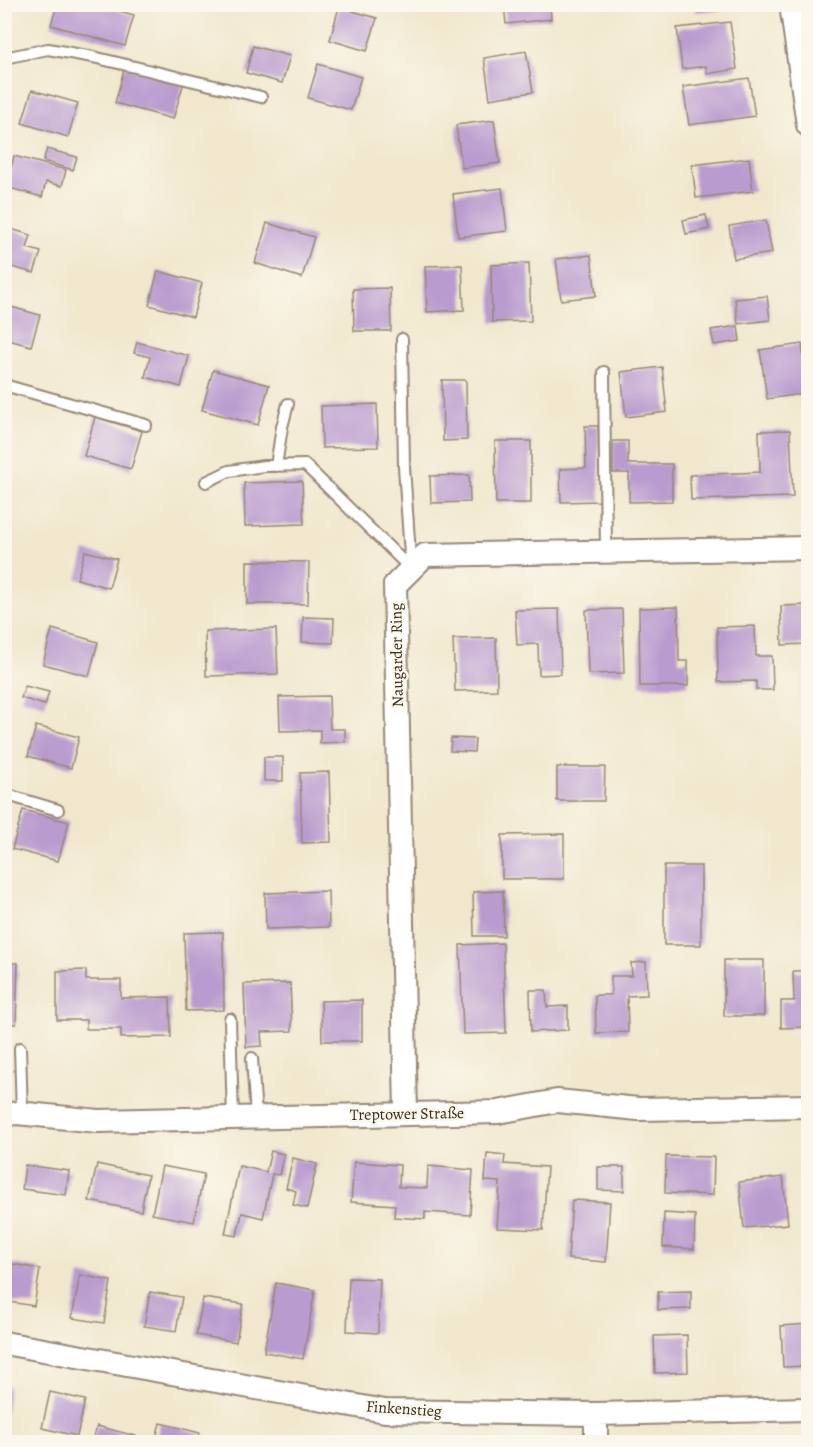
<svg xmlns="http://www.w3.org/2000/svg" width="813" height="1447" font-family="Alegreya,serif">
  <rect width="100%" height="100%" fill="#fbf7ec"/>
  <filter id="ink" filterUnits="userSpaceOnUse"><feTurbulence type="fractalNoise" baseFrequency=".0167" numOctaves="2"/><feDisplacementMap in="SourceGraphic" scale="12" xChannelSelector="R" yChannelSelector="G"/><feConvolveMatrix kernelMatrix="1 2 1 2 8 2 1 2 1" color-interpolation-filters="sRGB"/></filter>
  <filter id="wash" filterUnits="userSpaceOnUse"><feTurbulence type="fractalNoise" baseFrequency=".008" numOctaves="4" result="noise"/><feDisplacementMap in="SourceGraphic" scale="24" xChannelSelector="R" yChannelSelector="G"/><feGaussianBlur stdDeviation="1.35" result="paint"/><feColorMatrix in="noise" values="0 0 0 0 0 0 0 0 0 0 0 0 0 0 0 0 0 1.4 0 .05"/><feComposite in="paint" operator="in"/></filter>
  <g filter="url(#wash)">
    <rect width="100%" height="100%" fill="#f1e7cd"/>
    <g id="blocks">
      <!-- building -->
      <path fill="#b99bcf" d="M504,4H550L551,19L506,24Z
        M694,4H725V10L695,12Z
        M57,5H98L134,15L125,46L51,25Z
        M339,7L377,18L367,51L330,40Z
        M730,22L737,69L707,74L706,66L682,69L677,28Z
        M253,46L290,56L282,83L246,73Z
        M526,51L533,92L490,99L484,58Z
        M318,64L361,77L351,110L308,98Z
        M125,66L184,82L173,119L115,103Z
        M749,78L755,116L689,125L683,87Z
        M32,90L78,103L68,137L22,123Z
        M494,120L500,163L462,168L456,125Z
        M47,149L77,157L73,170L43,161Z
        M14,156L66,170L62,186L46,182L42,197L6,187Z
        M749,158L753,191L696,198L692,165Z
        M502,188L507,231L458,237L453,194Z
        M706,215L709,229L686,234L683,220Z
        M766,220L772,253L734,259L729,226Z
        M267,223L314,237L302,278L255,263Z
        M4,227L31,235L27,248L41,252L34,273L4,265Z
        M591,255L596,296L561,300L556,259Z
        M529,263L531,321L492,322L491,265Z
        M462,265L464,310L427,312L425,266Z
        M158,271L202,283L193,317L149,305Z
        M390,288L391,331H354L353,289Z
        M767,296L770,320L738,324L735,299Z
        M4,305L40,315L31,346L4,339Z
        M738,326L740,341L714,345L711,330Z
        M137,342L189,356L181,387L145,377L150,357L134,353Z
        M802,344L808,393L767,399L760,350Z
        M662,367L667,412L626,417L621,372Z
        M213,370L269,385L258,425L202,410Z
        M442,380H466L467,440L443,441Z
        M377,404L378,447L322,448L321,406Z
        M95,417L142,431L131,469L84,456Z
        M585,426H598L600,501L561,502L560,469L586,468Z
        M790,430L793,497L691,500L690,475L760,472L759,431Z
        M495,441H531V503H496Z
        M613,441H628V464H672V501L629,502V473H613Z
        M469,475L470,502L431,503L430,476Z
        M302,481L304,524L245,526L244,483Z
        M85,551L117,559L109,588L77,579Z
        M247,561L309,562L308,604H247Z
        M808,605V644L782,645L781,606Z
        M678,607L679,661H688V686H640L639,608Z
        M559,609L561,674L539,675L538,644L517,645L515,610Z
        M622,609L624,673L588,674L586,610Z
        M303,617L334,618L333,643L302,642Z
        M755,626L756,656H772L773,690H756V681L718,682L717,627Z
        M52,629L98,642L89,676L43,664Z
        M276,629L278,674L206,676L205,631Z
        M496,638L497,690L455,691L453,639Z
        M25,686L49,692L45,705L21,698Z
        M329,696L330,729H345V742L320,743V730L280,731L279,697Z
        M36,726L79,737L71,768L28,756Z
        M451,738L475,739L474,752L450,751Z
        M264,757H283V781H264Z
        M557,767H605L604,801H557Z
        M329,772L331,842L302,843L300,773Z
        M23,810L69,822L58,861L12,849Z
        M564,834V879H502V835Z
        M664,866H701V945H664Z
        M328,891L329,927L266,929L265,893Z
        M503,891L504,936H474L473,892Z
        M223,932L224,1010L186,1011L184,933Z
        M503,943L506,1033L463,1034L460,945Z
        M724,960H764V1016H724Z
        M646,962L647,995L627,996L628,1032L596,1033L595,995H611V976H632L631,963Z
        M4,963H18L16,1024H4Z
        M86,970V980H121V998L170,997L171,1037L121,1038V1029H86V1020H57V971Z
        M793,971H808V1027L781,1028V1001H794Z
        M290,983L292,1031L261,1032L262,1046L246,1047L244,984Z
        M530,990H546L547,1007L568,1006V1030L531,1032Z
        M362,1000V1041H322L321,1001Z
        M271,1151L284,1154L279,1175L272,1174L263,1218L242,1213L237,1236L225,1234L239,1166L266,1172Z
        M487,1153L505,1155L504,1164L547,1167L543,1230L497,1228L500,1182L485,1181Z
        M666,1156L714,1157L713,1195L665,1193Z
        M293,1158L317,1164L307,1208L293,1205L296,1191L286,1188Z
        M354,1162L400,1165L399,1187L427,1188L428,1166L473,1170L470,1215L425,1212V1219L394,1217L395,1205L351,1202Z
        M97,1164L148,1175L141,1211L89,1201Z
        M25,1165L69,1171L66,1195L22,1189Z
        M162,1166L204,1174L194,1222L152,1214Z
        M598,1167H624V1191L598,1190Z
        M783,1177L788,1224L744,1228L739,1182Z
        M572,1200L610,1202L606,1262L568,1259Z
        M664,1213L695,1215L694,1249L663,1247Z
        M8,1263L40,1269L34,1306L4,1301V1283Z
        M80,1275L111,1281L104,1323L72,1318Z
        M349,1278L380,1279L378,1333L347,1331Z
        M276,1283L315,1290L303,1359L264,1352Z
        M691,1291V1309L658,1310V1292Z
        M150,1292L182,1297L176,1331L144,1326Z
        M203,1298L243,1304L236,1342L196,1335Z
        M808,1324V1366L783,1367L781,1326Z
        M687,1335L688,1372L655,1373L654,1336Z
        M4,1386H9L6,1412H4Z
        M50,1392L85,1400L77,1436L42,1428Z
        M160,1423L200,1433L197,1442H155Z
        M97,1426L136,1436L134,1442H92Z"/>
    </g>
  </g>
  <g filter="url(#ink)">
    <use href="#blocks" fill-opacity="0" stroke="#968876" stroke-width="1.5"/>
    <g fill="none" stroke-linecap="round" stroke-linejoin="round">
      <!-- lane casing -->
      <g stroke="#968876" stroke-width="14">
        <path id="lane" d="M4,58L48,49L93,57L261,97
          M402,339L404,467L411,569
          M604,372L606,552
          M4,385L146,425
          M276,466L282,427L288,404
          M206,482L229,471L264,466L305,465L411,569
          M4,794L58,810
          M230,1019L233,1118
          M20,1048L22,1114
          M252,1058L256,1117"/>
      </g>
      <!-- street casing -->
      <g stroke="#968876" stroke-width="26">
        <path id="street" d="M791,4L808,125
          M406,1114L395,585L425,555L808,548
          M4,1115L17,1113L98,1121L498,1112L557,1101L638,1109L808,1106
          M4,1343L385,1411L596,1414L808,1409
          M596,1442V1414"/>
      </g>
      <!-- lane -->
      <use href="#lane" stroke="#fff" stroke-width="10"/>
      <!-- street -->
      <use href="#street" stroke="#fff" stroke-width="22"/>
    </g>
  </g>
  <g text-anchor="middle" dominant-baseline="central" stroke-width="5" stroke-linejoin="round" paint-order="stroke">
    <!-- street labels -->
    <g font-size="16" fill="#3b2a1e" stroke="#fbf7ec">
      <text transform="translate(397 655) rotate(-91)">Naugarder Ring</text>
      <text transform="translate(407 1114) rotate(-1)">Treptower Straße</text>
      <text transform="translate(404 1409) rotate(4)">Finkenstieg</text>
    </g>
  </g>
  <!-- margin -->
  <rect width="813" height="1447" fill="none" stroke="#fbf7ec" stroke-width="24"/>
</svg>
